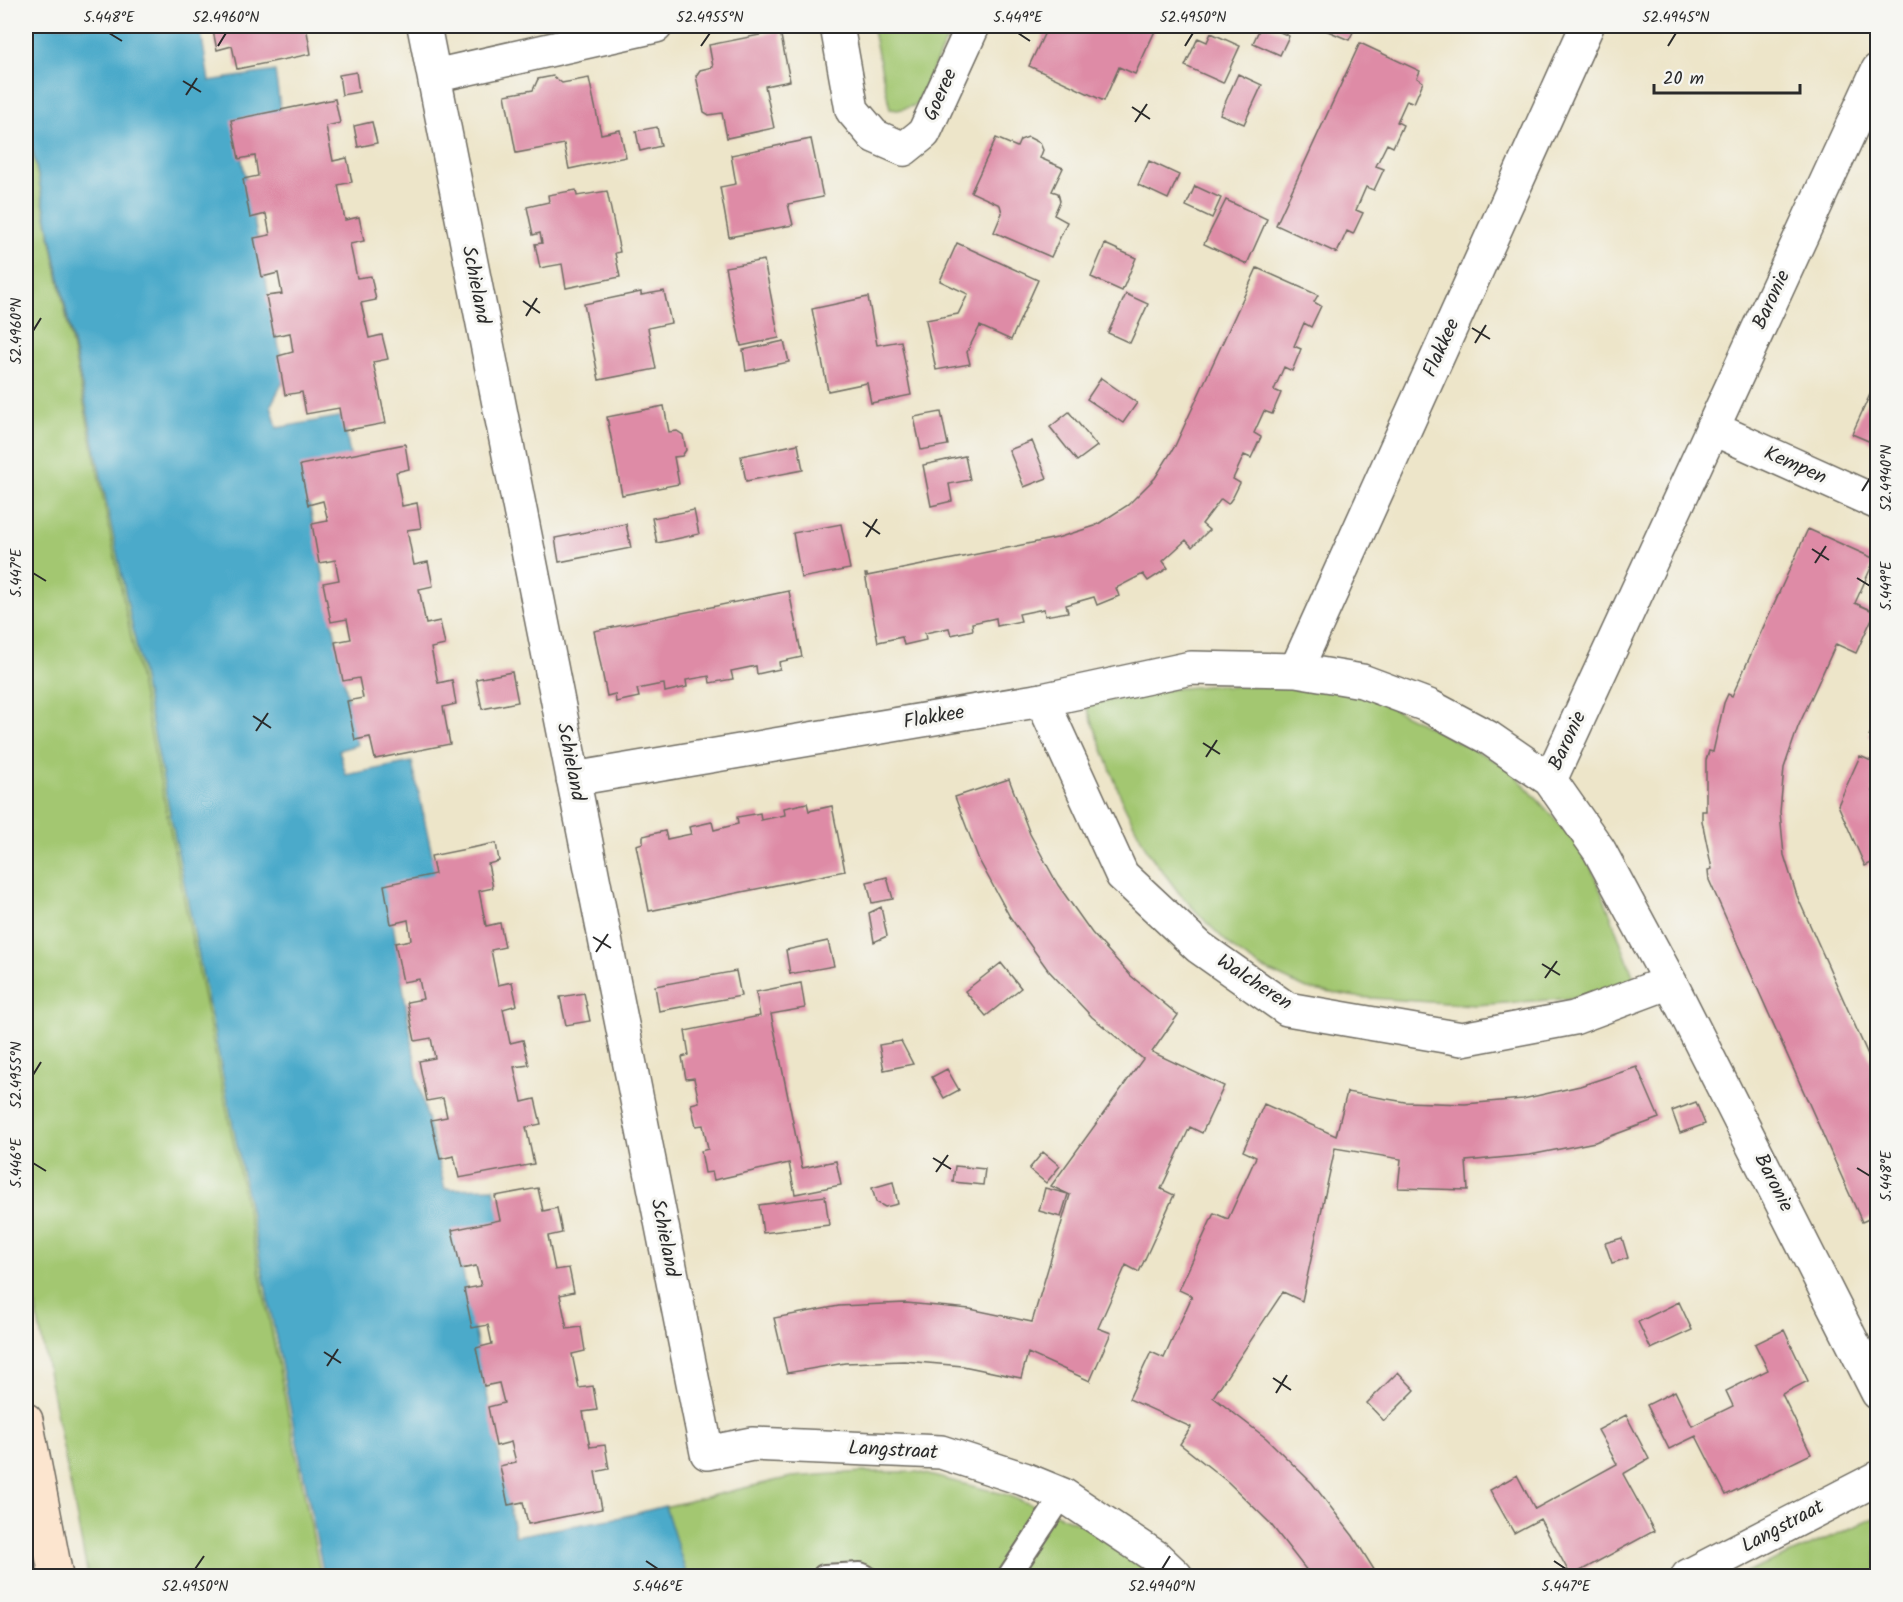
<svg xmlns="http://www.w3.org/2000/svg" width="1903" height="1602" font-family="Kalam,sans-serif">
  <rect width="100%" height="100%" fill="#f6f6f2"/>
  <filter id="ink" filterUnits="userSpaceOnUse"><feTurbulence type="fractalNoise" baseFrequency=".0167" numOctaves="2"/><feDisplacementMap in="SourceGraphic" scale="12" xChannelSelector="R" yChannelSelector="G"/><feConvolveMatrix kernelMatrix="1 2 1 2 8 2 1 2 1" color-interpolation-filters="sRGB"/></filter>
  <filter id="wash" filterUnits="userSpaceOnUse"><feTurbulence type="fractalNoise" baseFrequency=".008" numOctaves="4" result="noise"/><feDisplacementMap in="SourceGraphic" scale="24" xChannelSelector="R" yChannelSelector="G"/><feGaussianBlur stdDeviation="1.35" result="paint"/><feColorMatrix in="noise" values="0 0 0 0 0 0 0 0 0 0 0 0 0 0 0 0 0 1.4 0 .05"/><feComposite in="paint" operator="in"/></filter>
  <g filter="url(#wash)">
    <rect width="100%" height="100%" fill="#ede5c9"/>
    <!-- green -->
    <path fill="#a3c771" stroke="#67794e" stroke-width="1.5" d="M872,26H953L916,105L898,110L890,109Z
      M26,118C128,604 227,1090 321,1576H88L26,1258Z
      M1300,681L1374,699L1508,767L1584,851L1608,908L1638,989L1578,998L1475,1005L1357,997L1307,989L1260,967L1235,950L1207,923L1179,893L1148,852L1124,805L1086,705L1170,689L1220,685L1227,687Z
      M863,1472H917L1004,1494L1089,1527L1159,1576H584L622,1517L791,1477Z
      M1877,1517V1576H1739Z"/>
    <!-- water -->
    <path fill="#4baaca" stroke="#3b6a7a" stroke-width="1.5" d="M26,26H200L209,81L275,71L281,114L235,124L285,378L271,405L277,428L343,416L351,461L303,473L357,745L339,750L346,775L412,762L437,878L387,886L418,1081L445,1189L494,1188L501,1221L456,1237L515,1536L622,1517L665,1506L687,1576H324L133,629L26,118Z"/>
    <g id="blocks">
      <!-- building -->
      <path fill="#de8ba6" d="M212,26H306L311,54L237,69L232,46L217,50Z
        M1048,26H1142L1155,31L1135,74L1119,67L1104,101L1029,66Z
        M1261,26H1267L1289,36L1280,55L1253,43Z
        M1316,26H1356L1349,40Z
        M780,31L790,81L765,86L774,128L727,138L722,113L709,115L704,112L696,76L700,70L713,67L709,45Z
        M1211,33L1240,46L1223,83L1185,66L1198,38L1207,42Z
        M1360,43L1420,71L1417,78L1423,82L1414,103L1407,100L1397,122L1403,125L1393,147L1387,144L1376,166L1384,169L1374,190L1366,187L1356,210L1363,213L1353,234L1347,231L1337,253L1276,225Z
        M356,72L359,92L342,95L339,75Z
        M1238,74L1262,85L1244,124L1220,114Z
        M553,76L562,83L589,78L601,134L620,130L626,157L569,169L564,144L516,153L505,95L533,90L538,79Z
        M335,99L340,123L326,126L333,161L347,158L352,182L338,185L345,220L359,217L364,241L350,244L357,278L371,276L376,300L361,303L369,338L382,335L388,359L373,362L386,423L343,431L339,408L306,414L302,392L285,395L278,356L293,352L290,333L274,336L266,296L282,294L278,273L262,277L254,238L270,235L266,214L250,218L243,179L258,176L255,156L239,159L231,120Z
        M372,122L377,143L358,147L354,126Z
        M657,127L661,146L640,151L636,131Z
        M1028,137L1040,143L1043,150L1040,158L1063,168L1052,191L1058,193L1060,201L1054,215L1067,222L1051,257L994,232L1002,213L1000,205L971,192L996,138L1017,147L1020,140Z
        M811,139L823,197L788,204L793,225L729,237L720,187L736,184L731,155Z
        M1149,161L1179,175L1168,199L1138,185Z
        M1195,186L1221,198L1212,218L1186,206Z
        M576,190L577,196L607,191L620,252L615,253L620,277L566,288L562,264L540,268L535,244L542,243L540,233L533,235L527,207L549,202L548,195Z
        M1226,200L1267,219L1247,264L1204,244Z
        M957,243L1038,280L1011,340L980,326L967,352L970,364L936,370L926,320L958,314L968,294L940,281Z
        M1105,244L1136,258L1122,291L1091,277Z
        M764,260L779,338L741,346L725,267Z
        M1257,268L1318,295L1314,302L1321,306L1311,327L1304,323L1294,346L1301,349L1292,371L1284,367L1274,390L1281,393L1272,414L1264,411L1254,433L1261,437L1251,458L1244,455L1233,479L1240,483L1233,497L1228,504L1221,499L1202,524L1209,530L1192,547L1186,540L1163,561L1168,568L1148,581L1143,574L1116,588L1119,596L1097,605L1094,597L1066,605L1068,612L1045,616L1044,609L1019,614L1021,621L997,626L996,618L972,623L973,630L951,635L949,628L925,633L926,640L904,645L902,637L878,642L865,574H867V576L1057,538L1095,526L1128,505L1155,478L1175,446Z
        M664,291L671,323L648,328L656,369L599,380L584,304L641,292V295Z
        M1126,294L1148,304L1130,343L1108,333Z
        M868,297L877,345L901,341L911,395L871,403L867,383L828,391L812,309Z
        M784,341L789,362L746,371L743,350Z
        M1878,377V445L1852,434Z
        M1101,378L1137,403L1123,423L1087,399Z
        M664,406L669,432L677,431L683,435L686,450L682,456L674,457L679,484L622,495L607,417Z
        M941,412L948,445L921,450L914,417Z
        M1069,412L1097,446L1077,461L1050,427Z
        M1032,441L1047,478L1024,487L1009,450Z
        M405,444L409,469L396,472L402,506L417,503L421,528L407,530L414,565L428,562L433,586L419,589L426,624L440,621L445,645L431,648L438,683L452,680L456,704L443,707L450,744L375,759L370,737L355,740L347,701L363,698L359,678L343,681L335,642L351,639L347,619L331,622L323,583L339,580L335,560L319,563L312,524L328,521L323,501L308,505L300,465Z
        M798,444L803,470L746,481L741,456Z
        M965,456L970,480L949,484L952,501L931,506L923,465Z
        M694,510L699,534L657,543L652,518Z
        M626,524L631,548L559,562L555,538Z
        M841,524L850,569L801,578L793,533Z
        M1808,529L1875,559L1855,603L1875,612L1856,653L1836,644L1798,727L1784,768L1780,812L1784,855L1797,896L1878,1077V1215L1862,1222L1709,880L1708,870L1712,869L1702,821V811H1706V760L1709,751L1713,752L1724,703L1728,694L1732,696Z
        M789,591L802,657L779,662L780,669L757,674L756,666L731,671L733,679L710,683L709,676L686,680L687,687L665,692L664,684L657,685L637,689L639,697L616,702L615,694L607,696L594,631Z
        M512,672L518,702L482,709L476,679Z
        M1878,718V739L1869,736Z
        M1860,756L1878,764V779L1872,791L1878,794V860L1865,866L1838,805Z
        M1009,779L1030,834L1058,885L1092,933L1131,976L1178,1015L1152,1052L1224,1086L1202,1133L1190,1127L1161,1189L1174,1195L1139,1272L1126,1265L1098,1328L1111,1333L1090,1381L1028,1353L1021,1378L963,1366L904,1361L845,1363L787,1373L774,1318L839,1306L906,1303L970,1309L1032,1322L1070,1195L1051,1186L1143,1059L1092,1017L1048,970L1010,917L979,860L955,797Z
        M807,803L809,811L832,806L845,871L649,911L636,845L643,843V836L665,831L667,839L691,834L689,827L712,822L714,830L738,824L737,817L760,813L761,820L785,815L784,808Z
        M496,843L499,861L488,864L493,888L479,891L486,926L500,923L505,947L491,950L498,985L512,982L517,1005L503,1009L510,1043L523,1040L529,1065L514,1067L522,1102L535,1099L541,1124L526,1127L534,1164L459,1178L454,1156L440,1159L431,1120L447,1117L443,1098L427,1101L419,1061L435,1058L431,1038L415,1041L407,1002L423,999L419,979L403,982L395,943L411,940L408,920L391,924L384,885L435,874L431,856Z
        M887,877L893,899L872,903L867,882Z
        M881,907L887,936L874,942L869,913Z
        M828,941L834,966L790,974L786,950Z
        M1001,963L1021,988L986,1016L965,991Z
        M736,971L741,996L659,1011L655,986Z
        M801,983L805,1008L771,1014L791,1112L802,1168L836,1161L841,1185L795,1194L789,1163L714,1180L712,1172L705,1173L701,1151L708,1149L703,1125L696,1126L691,1104L699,1102L694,1078L686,1079L682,1057L689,1055L685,1031L760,1016L756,992Z
        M584,993L590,1021L566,1025L560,997Z
        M901,1041L913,1064L884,1070L879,1045Z
        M1637,1067L1659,1118L1595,1142L1530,1155L1466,1161L1468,1190L1398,1188L1401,1159L1335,1148L1302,1301L1283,1292L1213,1397L1266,1438L1312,1483L1353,1536L1378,1576H1311L1269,1522L1228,1482L1180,1444L1191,1427L1129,1399L1151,1352L1164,1358L1192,1296L1179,1290L1214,1213L1228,1219L1256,1157L1243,1151L1264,1104L1336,1136L1347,1092L1405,1102L1465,1104L1523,1099L1580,1086Z
        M947,1069L959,1090L944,1098L932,1077Z
        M1696,1102L1705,1124L1680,1133L1672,1111Z
        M1043,1152L1060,1166L1046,1183L1029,1169Z
        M955,1166L985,1169L983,1185L953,1182Z
        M893,1182L898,1204L885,1207L876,1202L872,1188Z
        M538,1188L543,1211L557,1208L562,1233L548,1236L555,1270L569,1268L574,1292L560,1295L567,1329L581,1327L585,1351L572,1354L579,1388L593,1386L597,1410L583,1412L590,1447L605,1445L609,1469L595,1472L602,1509L528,1524L523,1502L508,1505L500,1466L516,1462L511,1442L496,1446L488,1407L504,1403L499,1383L484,1386L476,1348L492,1344L488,1325L472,1328L464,1289L481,1286L476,1266L461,1269L452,1230L500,1220L495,1196Z
        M1045,1188L1068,1194L1061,1217L1039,1211Z
        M825,1196L829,1225L763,1233L759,1205Z
        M1622,1238L1628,1258L1612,1263L1605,1243Z
        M1679,1302L1692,1330L1651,1349L1638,1322Z
        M1784,1330L1808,1381L1782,1394L1811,1454L1726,1495L1696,1436L1669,1449L1647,1405L1675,1391L1692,1426L1733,1406L1726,1391L1768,1370L1755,1344Z
        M1398,1372L1415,1390L1384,1421L1367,1403Z
        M1626,1415L1649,1459L1623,1474L1654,1531L1571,1576L1540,1519L1514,1533L1490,1490L1517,1475L1535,1509L1617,1464L1598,1430Z"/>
    </g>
  </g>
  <g filter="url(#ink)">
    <use href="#blocks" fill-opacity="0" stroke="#6f6c62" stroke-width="1.5"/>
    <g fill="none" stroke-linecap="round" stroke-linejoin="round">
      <!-- service casing -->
      <g stroke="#6f6c62" stroke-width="26">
        <path id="service" d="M824,1576L860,1574L865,1576
          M1009,1576L1063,1495"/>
      </g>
      <!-- minor casing -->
      <g stroke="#6f6c62" stroke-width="36">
        <path id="minor" d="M424,26L707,1453L752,1444L941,1452L1024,1479L1063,1495L1156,1557L1176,1576
          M837,26L852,110L874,136L904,149L924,133L973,26
          M1878,70L1550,780L1599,850L1670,982L1878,1393
          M434,76L656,26
          M1712,428L1878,503
          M1296,670L1362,681L1429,706L1489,738L1550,780
          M1042,700L1122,875L1199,947L1287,1009L1462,1039L1574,1018L1670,982
          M573,779L1042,700L1191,668L1296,670L1587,26
          M1688,1576L1878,1478"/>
      </g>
      <!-- secondary casing -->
      <g stroke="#6f6c62" stroke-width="36">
        <path id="secondary" d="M26,1420L56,1576"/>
      </g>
      <!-- service -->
      <use href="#service" stroke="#fff" stroke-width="22"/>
      <!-- minor -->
      <use href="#minor" stroke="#fff" stroke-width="33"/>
      <!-- secondary -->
      <use href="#secondary" stroke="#fce5cf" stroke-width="33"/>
    </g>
  </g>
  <!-- ticks -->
  <path fill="none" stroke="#2b2b2b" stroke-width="2" d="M109,33L122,41M1018,33L1030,41M218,46L226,33M701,46L710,33M1185,46L1193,33M1668,46L1676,33M183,81L201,92M186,95L197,78M1132,107L1150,119M1135,122L1147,104M523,301L540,313M526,316L537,298M1472,328L1490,339M33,331L41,318M1475,343L1486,325M1862,491L1870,478M863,522L880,534M866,537L877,519M1812,549L1829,560M1815,563L1826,546M33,573L46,581M1857,578L1870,586M253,716L271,728M256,731L268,713M1203,743L1220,754M1206,757L1217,740M593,937L611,948M596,952L608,934M1542,964L1560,975M1545,978L1557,961M33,1075L41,1062M933,1158L951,1169M33,1163L46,1171M1857,1168L1870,1176M936,1172L948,1155M324,1352L341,1363M327,1366L338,1349M1273,1378L1291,1390M1276,1393L1287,1375M646,1561L658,1569M1554,1561L1566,1569M195,1569L204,1556M1162,1569L1170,1556"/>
  <g text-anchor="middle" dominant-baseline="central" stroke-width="6" stroke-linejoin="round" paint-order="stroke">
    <!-- street labels -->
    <g font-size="20" fill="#2b2b2b" stroke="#f6f6f2">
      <text transform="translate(941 95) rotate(-66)">Goeree</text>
      <text transform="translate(475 285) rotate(79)">Schieland</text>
      <text transform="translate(1772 300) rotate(-65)">Baronie</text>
      <text transform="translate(1442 348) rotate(-66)">Flakkee</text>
      <text transform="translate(1795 466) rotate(24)">Kempen</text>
      <text transform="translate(934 718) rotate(-10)">Flakkee</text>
      <text transform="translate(1568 741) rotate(-65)">Baronie</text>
      <text transform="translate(570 762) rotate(79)">Schieland</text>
      <text transform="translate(1254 983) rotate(33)">Walcheren</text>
      <text transform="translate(1773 1183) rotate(63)">Baronie</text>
      <text transform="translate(664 1238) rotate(79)">Schieland</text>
      <text transform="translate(893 1451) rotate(3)">Langstraat</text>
      <text transform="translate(1783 1527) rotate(-28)">Langstraat</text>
    </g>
  </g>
  <!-- margin -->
  <rect width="1903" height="1602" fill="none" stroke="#f6f6f2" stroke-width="66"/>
  <!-- scale -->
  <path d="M1654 84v9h146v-9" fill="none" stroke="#2b2b2b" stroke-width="3"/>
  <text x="1663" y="84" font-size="18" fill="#2b2b2b" stroke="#f6f6f2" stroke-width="4.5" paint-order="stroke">20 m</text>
  <rect x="33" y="33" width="1837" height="1536" fill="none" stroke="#2b2b2b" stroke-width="2"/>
  <g font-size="15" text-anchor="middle" fill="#2b2b2b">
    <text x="109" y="22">5.448°E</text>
    <text x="226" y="22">52.4960°N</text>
    <text x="710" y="22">52.4955°N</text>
    <text x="1018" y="22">5.449°E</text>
    <text x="1193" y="22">52.4950°N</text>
    <text x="1676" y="22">52.4945°N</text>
    <text transform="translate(16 331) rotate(-90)" y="5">52.4960°N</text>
    <text transform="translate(1886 478) rotate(-90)" y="5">52.4940°N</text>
    <text transform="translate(16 573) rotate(-90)" y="5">5.447°E</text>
    <text transform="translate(1886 586) rotate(-90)" y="5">5.449°E</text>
    <text transform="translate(16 1075) rotate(-90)" y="5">52.4955°N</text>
    <text transform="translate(16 1163) rotate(-90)" y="5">5.446°E</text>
    <text transform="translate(1886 1176) rotate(-90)" y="5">5.448°E</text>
    <text x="195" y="1591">52.4950°N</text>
    <text x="658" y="1591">5.446°E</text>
    <text x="1162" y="1591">52.4940°N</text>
    <text x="1566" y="1591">5.447°E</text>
  </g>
</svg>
